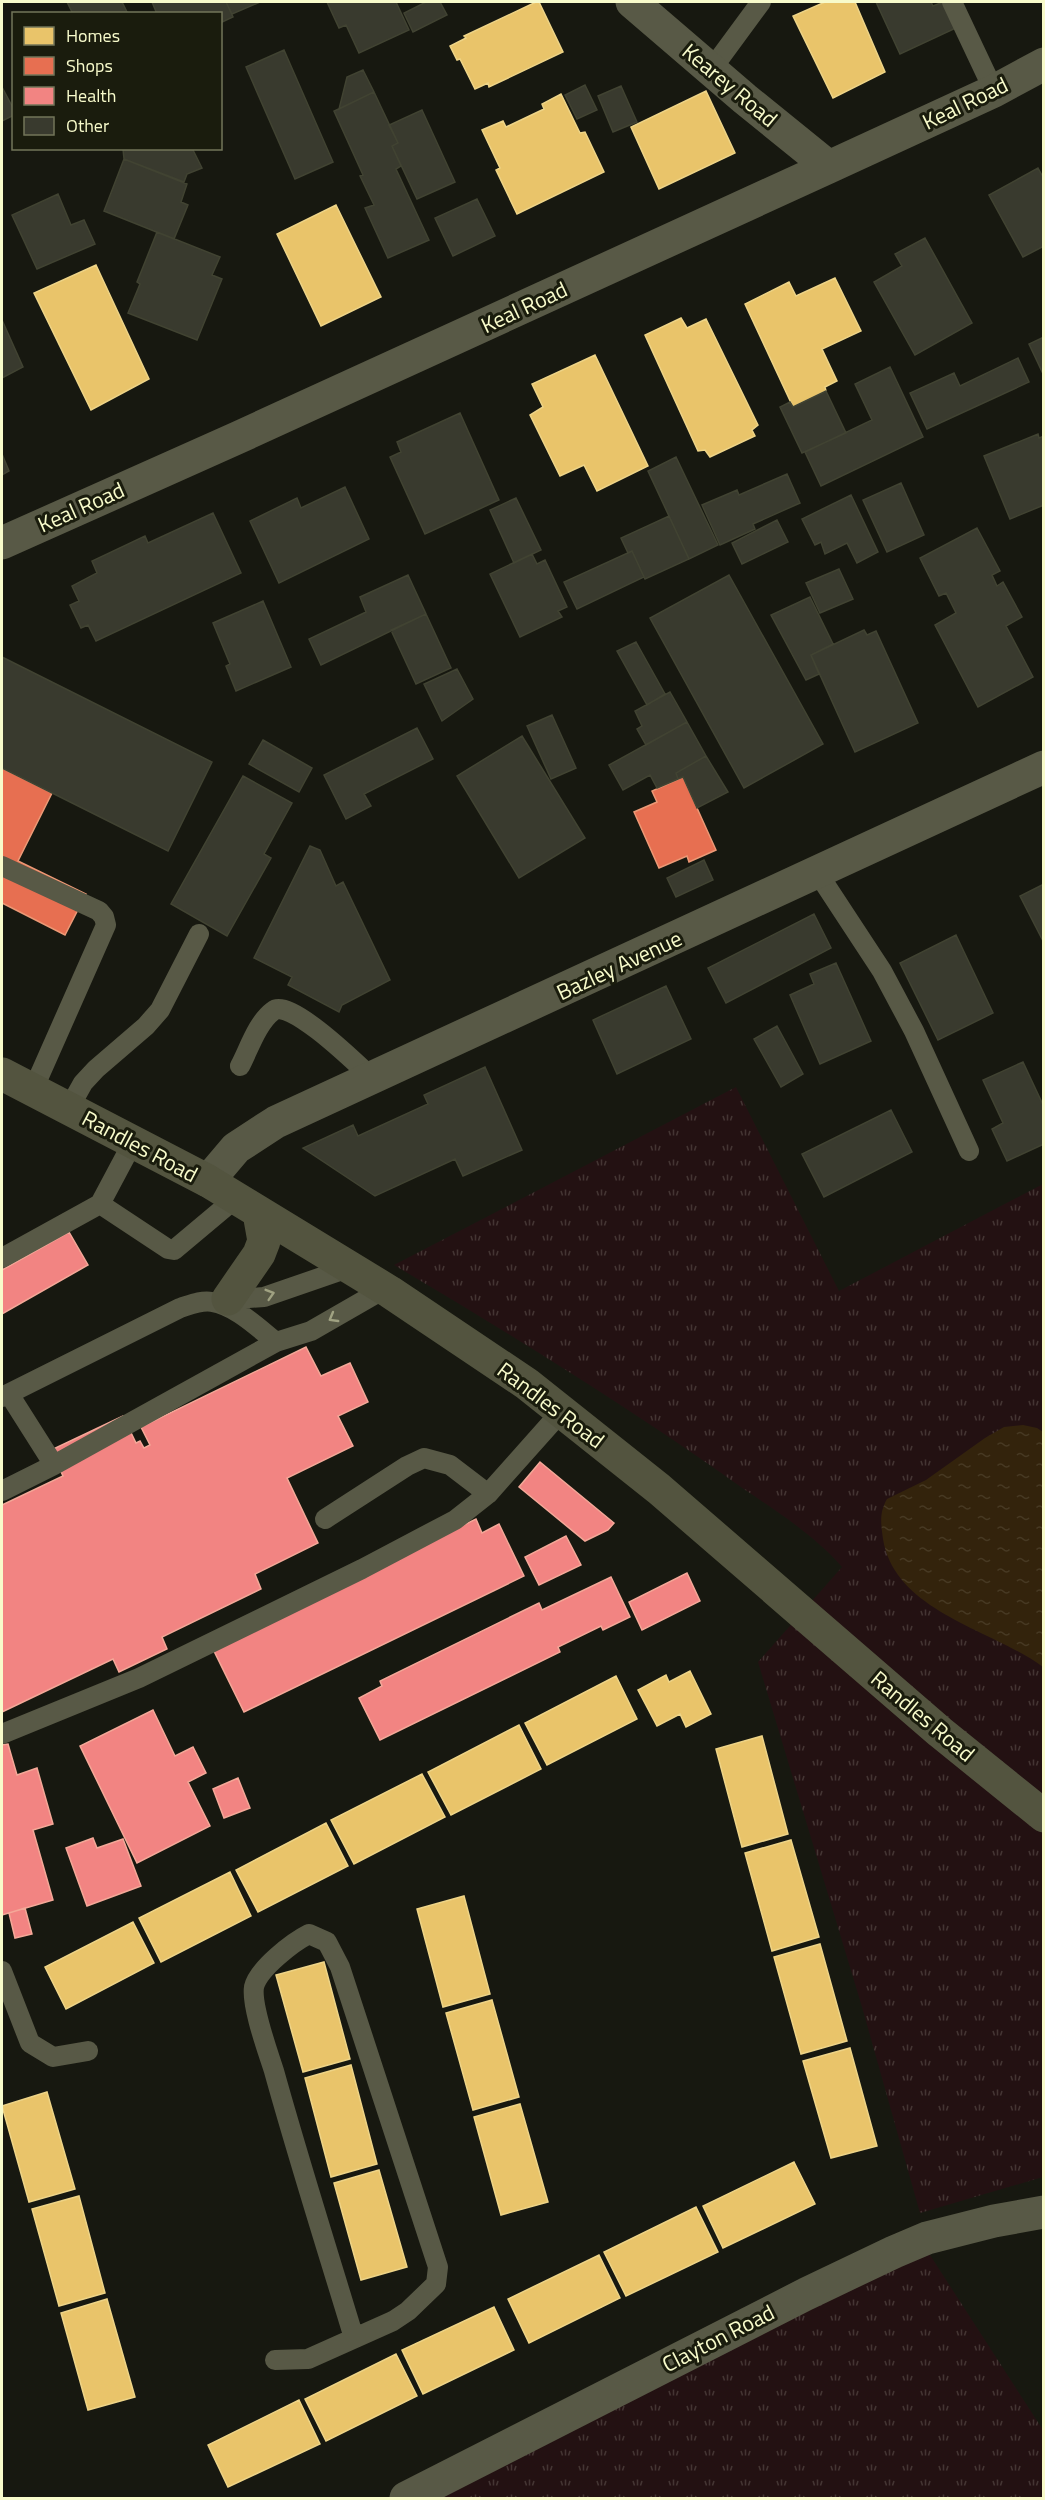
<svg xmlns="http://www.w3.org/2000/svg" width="1045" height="2500" font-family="'Titillium Web',sans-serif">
  <defs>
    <pattern id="park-tufts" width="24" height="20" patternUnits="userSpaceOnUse" patternTransform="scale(1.5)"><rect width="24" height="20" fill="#231112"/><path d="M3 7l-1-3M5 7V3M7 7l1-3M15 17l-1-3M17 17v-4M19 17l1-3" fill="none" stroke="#443533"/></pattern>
    <pattern id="water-ripples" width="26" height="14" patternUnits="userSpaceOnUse" patternTransform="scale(1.5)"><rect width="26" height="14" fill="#33230c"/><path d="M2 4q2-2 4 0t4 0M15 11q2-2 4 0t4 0" fill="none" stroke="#473923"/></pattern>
  </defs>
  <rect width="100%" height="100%" fill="#171810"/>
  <!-- park -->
  <path fill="url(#park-tufts)" d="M736,1087L839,1291L1043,1184V2177L920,2213L862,2007L758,1662L842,1567C810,1530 764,1504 724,1475C617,1400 507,1332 394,1265Z
    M919,2238L1043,2430V2498H429Z"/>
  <!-- water -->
  <path fill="url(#water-ripples)" d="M1023,1425L1037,1428L1043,1432V1667C992,1629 895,1612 883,1539C881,1524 879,1513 887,1499L926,1480L985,1438L1004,1427Z"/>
  <!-- homes -->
  <path fill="#e9c46a" stroke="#eed487" stroke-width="1.5" d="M536,2H539L563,52L489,87L488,83L475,89L460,59L457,60L450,46L466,38L464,36Z
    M825,2H855L885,72L833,98L793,16Z
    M706,91L735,153L659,189L631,127Z
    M561,94L580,133L585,132L604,172L517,214L496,170L500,168L482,130L503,121L506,127L544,109L542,104Z
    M336,205L381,297L321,326L277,234Z
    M96,265L149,379L91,410L34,293Z
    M835,278L861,331L822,349L837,381L825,387L826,391L793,407L745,304L789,282L796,296Z
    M681,318L687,328L706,319L758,425L752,430L755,436L710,457L705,450L698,451L645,335Z
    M595,355L648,466L597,491L584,465L560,476L530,415L543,407L532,384Z
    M690,1671L711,1714L686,1727L680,1714L657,1726L638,1690L666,1675L669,1682Z
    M616,1676L637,1719L547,1765L525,1723Z
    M519,1725L541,1769L451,1815L428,1772Z
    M762,1736L788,1834L742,1847L716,1749Z
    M422,1774L445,1817L354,1864L331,1820Z
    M326,1823L348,1866L258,1912L236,1870Z
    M791,1840L819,1937L772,1951L745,1853Z
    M230,1872L251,1916L161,1962L139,1918Z
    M464,1896L490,1994L443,2007L417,1909Z
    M133,1922L154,1963L66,2009L45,1967Z
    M820,1944L847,2041L801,2054L774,1957Z
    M324,1962L350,2059L303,2072L276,1975Z
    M492,2000L519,2097L473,2110L446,2013Z
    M850,2048L877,2146L831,2158L803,2061Z
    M351,2065L377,2164L331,2177L305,2078Z
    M47,2092L75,2189L29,2202L2,2106Z
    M520,2104L548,2202L501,2215L474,2117Z
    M794,2162L815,2204L723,2248L703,2206Z
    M379,2170L407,2267L361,2280L334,2183Z
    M79,2196L105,2293L59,2306L32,2209Z
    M696,2207L718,2252L626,2296L604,2252Z
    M599,2255L620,2298L529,2343L508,2299Z
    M107,2299L135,2397L88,2410L61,2313Z
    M494,2307L514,2350L423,2394L402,2350Z
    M396,2354L417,2396L326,2441L305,2399Z
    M299,2400L320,2444L228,2487L208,2445Z"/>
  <!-- shops -->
  <path fill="#e76f51" stroke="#ec9976" stroke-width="1.5" d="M2,768L52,793L18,861L86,894L65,935L2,903Z
    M683,777L716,850L689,862L687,856L659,868L634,812L657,802L652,791Z"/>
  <!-- health -->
  <path fill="#f28482" stroke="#f4a898" stroke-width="1.5" d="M69,1232L88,1265L2,1314V1270Z
    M306,1347L321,1376L350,1363L368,1402L338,1416L353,1446L287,1478L318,1543L255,1574L261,1589L162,1637L167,1649L119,1672L113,1659L2,1712V1505L63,1476L51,1450L123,1416L136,1443L140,1441L144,1448L150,1445L141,1427Z
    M540,1462L614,1523L608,1530L585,1541L519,1487Z
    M476,1519L482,1533L499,1524L524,1576L244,1712L212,1647Z
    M566,1536L581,1565L539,1585L525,1557Z
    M687,1573L700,1601L642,1630L629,1602Z
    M611,1577L630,1617L603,1630L601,1626L558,1647L560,1652L380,1740L359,1698L382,1686L380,1681L539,1603L542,1610Z
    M153,1710L175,1756L193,1747L206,1773L188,1782L210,1826L137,1863L80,1746Z
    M8,1744L17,1775L37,1768L53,1824L33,1830L53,1900L2,1915V1745Z
    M238,1778L250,1808L224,1818L213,1789Z
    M93,1838L97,1848L123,1839L141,1886L87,1906L66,1848Z
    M25,1908L32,1934L15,1938L9,1913Z"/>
  <!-- building -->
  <path fill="#393a2e" stroke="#414332" stroke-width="1.5" d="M67,2H122L128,14H73Z
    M152,2H226L233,17L220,23V14H157Z
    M226,2H260L232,14Z
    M327,2H396L409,30L359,53L346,25L339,28Z
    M426,2H440L447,15L413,32L404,13Z
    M876,2H931L933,6L943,2L956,28L900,54Z
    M284,50L333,162L295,179L246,67Z
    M363,70L374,92L339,109L347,77Z
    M585,85L597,110L577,119L565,95Z
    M621,86L637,122L613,132L598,96Z
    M2,87L14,110V115L2,121Z
    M374,92L398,143L392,146L401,166L396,169L429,240L388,258L365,208L374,205L360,176L363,175L334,111Z
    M422,110L455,182L417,199L392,146L398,143L389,125Z
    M192,148L202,168L187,174L184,182L124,159L123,149Z
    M124,159L187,184L181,202L188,205L174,239L104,211Z
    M1038,168L1044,179V246L1023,257L989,195Z
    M58,194L71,225L84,220L95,244L37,269L12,215Z
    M477,199L495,236L453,256L435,218Z
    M157,232L220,257L212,275L222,279L197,340L128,313L140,284L137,282Z
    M925,238L972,323L915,355L874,282L902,266L895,254Z
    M2,320L23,367L2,378Z
    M1044,337V376L1029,344Z
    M1018,358L1029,382L927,429L910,393L954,373L960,386Z
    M890,367L923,437L821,486L805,452L872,420L855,384Z
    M826,391L846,433L802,453L780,407L790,402L793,407Z
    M460,413L499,500L425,534L390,457L401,452L397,442Z
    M1038,434L1039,438L1044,436V505L1010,519L984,456Z
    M2,454L9,471L2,475Z
    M676,457L718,545L689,559L648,471Z
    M787,474L800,503L753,524L755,529L720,545L702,505L737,490L739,495Z
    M901,483L924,535L887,552L863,500Z
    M345,487L369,539L279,583L250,521L297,498L301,508Z
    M851,495L878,552L857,563L847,543L825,554L821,542L815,545L802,519Z
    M516,498L541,550L514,563L490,510Z
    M213,513L241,573L96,641L88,625L81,628L70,605L79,601L72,586L97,573L92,561L145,536L148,543Z
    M669,516L689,559L645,579L632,551L628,553L621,538Z
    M777,520L788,542L742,564L732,543Z
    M977,528L1000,571L992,575L997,586L1003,582L1022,617L1006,626L1033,677L978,707L935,625L956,613L946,593L939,596L920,558Z
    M632,551L644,577L577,609L564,582Z
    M532,554L537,564L545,560L567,607L558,611L562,617L520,637L490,574Z
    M839,569L853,599L820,613L806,583Z
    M408,575L426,614L321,665L309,639L366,612L360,597Z
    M729,575L823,744L744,788L650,618Z
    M810,597L833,644L811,655L819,674L806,680L771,615Z
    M263,601L291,667L236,691L226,666L230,664L213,623Z
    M426,614L451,668L416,684L391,630Z
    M864,630L867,635L876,631L918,723L855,752L811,655Z
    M636,642L665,694L647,705L617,651Z
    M2,657L212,762L168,851L2,768Z
    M457,669L473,699L442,721L424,684Z
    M670,692L687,722L646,745L637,729L642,726L635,711Z
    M552,715L576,768L551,779L527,726Z
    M687,722L706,756L676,773L678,779L657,788L650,775L623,790L609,765Z
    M417,728L433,759L364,794L371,806L346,819L324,775Z
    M522,736L585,838L519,878L457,776Z
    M263,740L312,768L299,792L249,764Z
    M706,756L728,792L697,808L683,777L678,779L676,773Z
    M243,776L292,803L264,854L271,858L227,936L171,904Z
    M310,846L320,850L336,886L343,882L390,980L342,1005L339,1012L288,985L292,977L254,958Z
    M704,860L713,880L676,897L667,878Z
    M1044,884V943L1020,896Z
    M814,914L831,948L726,1003L708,968Z
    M956,935L993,1013L938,1040L900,963Z
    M836,963L871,1041L820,1064L790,995L814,984L810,974Z
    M666,986L691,1039L617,1074L593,1020Z
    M777,1026L803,1074L781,1087L754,1039Z
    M1023,1062L1044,1107V1144L1007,1161L992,1129L1003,1123L983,1080Z
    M485,1067L522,1150L463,1176L455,1159L375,1196L303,1148L353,1125L358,1136L428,1104L424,1095Z
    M891,1110L912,1152L824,1197L802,1154Z"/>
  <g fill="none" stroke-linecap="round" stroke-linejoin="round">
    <!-- lane -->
    <path stroke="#585946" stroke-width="20" d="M952,2L994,91
      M711,70L761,2
      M2,866L99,911L104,917L106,925L33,1090
      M817,872L882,971L914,1031L969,1151
      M240,1066C249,1049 257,1023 273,1011C289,997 358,1065 372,1078
      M69,1108L83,1083L96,1069L146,1026L160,1010L199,934
      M133,1142L100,1204L168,1249L174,1250L236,1198
      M2,1258L100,1204
      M221,1300L264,1297L348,1268
      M9,1394L54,1465
      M2,1397L180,1308C190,1305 201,1300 212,1302C236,1306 257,1327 276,1342
      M2,1491L54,1465L276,1342L311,1331L384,1289
      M325,1519L407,1466L424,1458L450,1465L488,1494
      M2,1734L139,1678L362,1569L455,1520L488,1494L561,1412
      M2,1971L30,2043L53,2057L88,2051
      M275,2360L308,2359L393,2321L408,2311L436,2284L438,2267L340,1967L327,1942L309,1934C293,1942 258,1969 254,1987C251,2006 268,2052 274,2071C299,2161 327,2249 354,2338"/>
    <!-- street -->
    <path stroke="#585946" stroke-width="33" d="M632,2L745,99L829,167
      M2,543L237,438L829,167L994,91L1044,64
      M208,1181L236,1148L276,1122L1044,767
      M406,2498L806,2294L894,2252L927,2238L994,2221L1044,2212"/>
    <!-- secondary -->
    <path stroke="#53543f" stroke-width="33" d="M2,1074L208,1181L390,1292L527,1384L659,1489L940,1732L1044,1816
      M228,1299L259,1254L264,1241L259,1213"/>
  </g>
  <!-- one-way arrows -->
  <defs><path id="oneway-chevron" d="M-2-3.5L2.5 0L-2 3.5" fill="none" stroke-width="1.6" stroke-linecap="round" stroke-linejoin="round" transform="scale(1.5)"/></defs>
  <g stroke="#a0a282">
    <use href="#oneway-chevron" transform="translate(270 1294) rotate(-17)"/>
    <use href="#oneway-chevron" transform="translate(333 1318) rotate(150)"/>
  </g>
  <g text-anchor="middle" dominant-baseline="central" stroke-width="6" stroke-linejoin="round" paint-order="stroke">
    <!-- street labels -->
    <g font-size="22" fill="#f8fbcb" stroke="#1a1c0d">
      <text transform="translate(730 85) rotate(40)">Kearey Road</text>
      <text transform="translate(965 103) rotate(-26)">Keal Road</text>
      <text transform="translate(524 307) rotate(-25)">Keal Road</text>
      <text transform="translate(81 507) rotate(-24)">Keal Road</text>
      <text transform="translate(619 965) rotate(-25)">Bazley Avenue</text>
      <text transform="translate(140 1146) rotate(28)">Randles Road</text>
      <text transform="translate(551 1405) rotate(37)">Randles Road</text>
      <text transform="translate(923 1716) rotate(40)">Randles Road</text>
      <text transform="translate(718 2338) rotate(-27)">Clayton Road</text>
    </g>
  </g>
  <!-- border -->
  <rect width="1045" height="2500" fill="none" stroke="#f8fbcb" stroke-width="6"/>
  <!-- legend -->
  <rect x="12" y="12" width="210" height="138" fill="#1a1c0d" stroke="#737559" stroke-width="1.5"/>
  <rect x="24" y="27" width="30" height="18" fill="#e9c46a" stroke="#737559" stroke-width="1.5"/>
  <text x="66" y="42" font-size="18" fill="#f8fbcb">Homes</text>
  <rect x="24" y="57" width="30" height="18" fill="#e76f51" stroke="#737559" stroke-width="1.5"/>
  <text x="66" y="72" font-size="18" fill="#f8fbcb">Shops</text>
  <rect x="24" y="87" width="30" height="18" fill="#f28482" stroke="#737559" stroke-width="1.5"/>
  <text x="66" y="102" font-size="18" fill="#f8fbcb">Health</text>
  <rect x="24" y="117" width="30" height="18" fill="#393a2e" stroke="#737559" stroke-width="1.5"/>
  <text x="66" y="132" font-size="18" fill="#f8fbcb">Other</text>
</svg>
